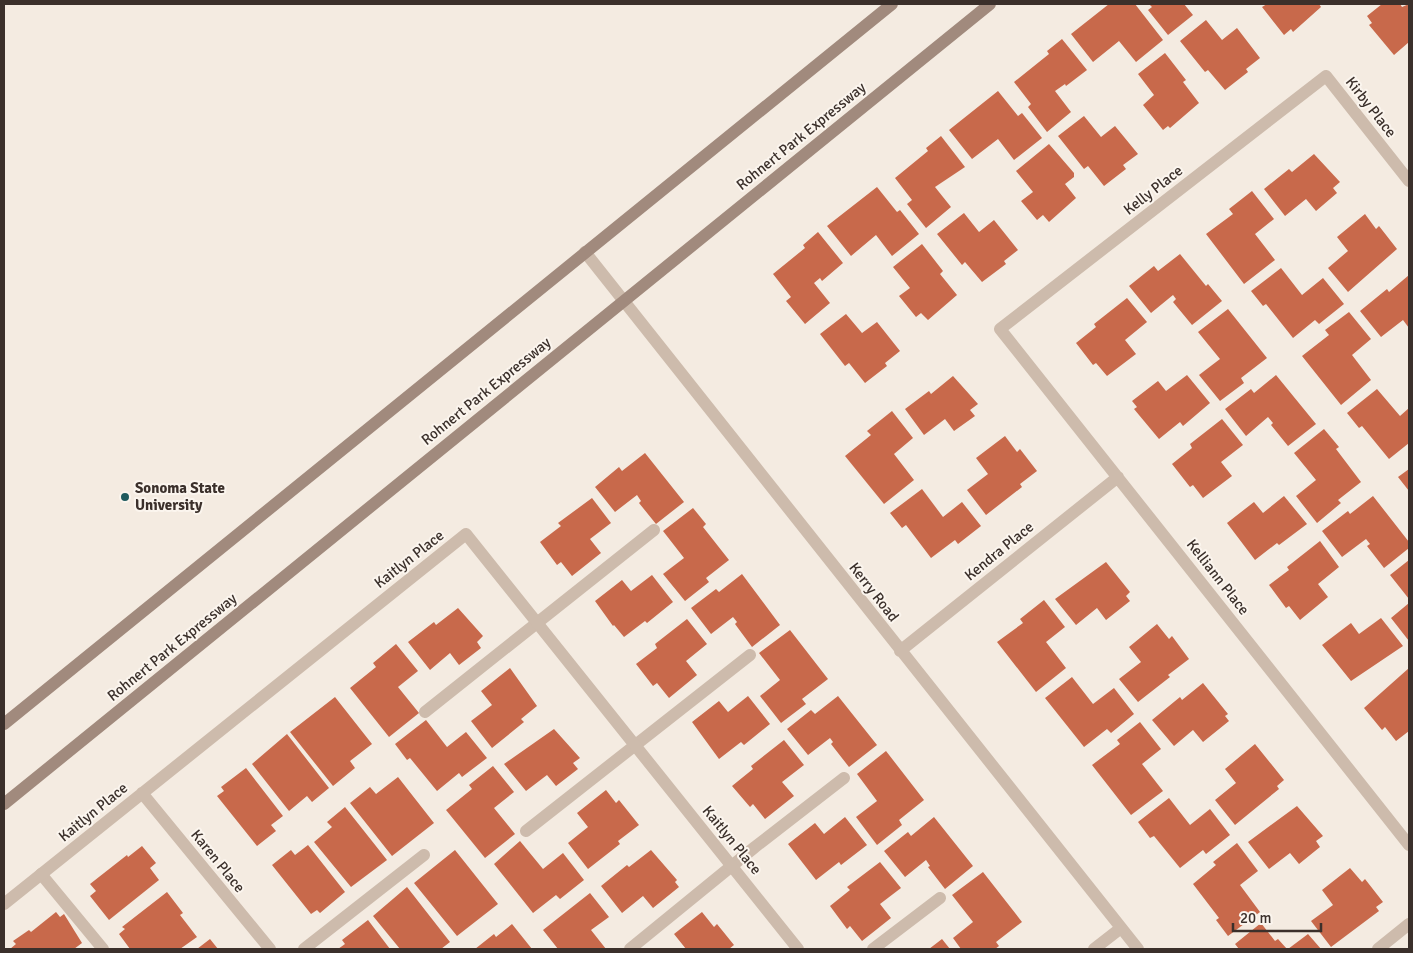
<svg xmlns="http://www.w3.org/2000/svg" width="1413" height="953" font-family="Signika,sans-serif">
  <rect width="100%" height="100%" fill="#f4ebe1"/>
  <!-- building -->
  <path fill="#c8694b" d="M1109,4H1135L1163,40L1136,62L1119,41L1093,62L1071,34Z
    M1149,4H1184L1193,15L1168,35L1148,10L1152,7Z
    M1267,4H1319L1321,7L1293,32L1291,29L1284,35L1262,7Z
    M1382,4H1400L1402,7L1409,4V42L1394,55L1369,25L1372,23L1367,16Z
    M1206,20L1222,40L1237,28L1260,58L1246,69L1248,72L1225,90L1208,70L1205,72L1180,41Z
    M1062,39L1087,70L1066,86L1065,84L1055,91L1071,112L1047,132L1028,107L1031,104L1014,82L1049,54L1047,51Z
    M1165,53L1186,80L1183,82L1199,103L1170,128L1168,126L1163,130L1143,105L1154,95L1138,74Z
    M998,91L1018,116L1022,113L1042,138L1014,160L998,139L972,159L949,130Z
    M1084,116L1101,137L1115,126L1138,154L1123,165L1126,169L1104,186L1088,166L1084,169L1058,136Z
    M941,136L965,167L935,187L951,207L926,228L907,204L912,200L895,178L928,151L926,148Z
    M1049,144L1074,173V177L1065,184L1076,198L1049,222L1043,215L1037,220L1021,201L1033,192L1016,171Z
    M1314,154L1340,182L1333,188L1337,193L1316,211L1306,199L1285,216L1264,189L1289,169L1292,172Z
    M877,187L897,212L900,210L919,234L892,256L876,235L851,256L827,226Z
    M1252,191L1274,219L1255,234L1275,260L1244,284L1206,234L1233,214L1229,209Z
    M964,213L979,232L994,220L1018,250L1004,261L1006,264L982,282L965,262L962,265L937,234Z
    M1365,214L1376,229L1379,226L1397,249L1348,292L1328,268L1348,251L1337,237Z
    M818,232L843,263L822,281L820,278L814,283L830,303L805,324L786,301L791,297L773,274L805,248L803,245Z
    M922,244L943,271L940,274L957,295L928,320L921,313L916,317L899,296L910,288L893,267Z
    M1180,254L1206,286L1208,284L1222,301L1192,325L1173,302L1176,299L1173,295L1151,313L1129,286L1154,266L1158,271Z
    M1281,268L1302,295L1323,278L1344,304L1319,324L1315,320L1293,338L1266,304L1263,306L1251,291Z
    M1409,275V328L1403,320L1381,337L1360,311L1387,289L1389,292Z
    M1127,298L1147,322L1125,340L1136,354L1107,376L1096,363L1093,365L1076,343L1096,327L1094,324Z
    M1228,309L1267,358L1241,378L1244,383L1220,401L1199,375L1220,359L1198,332Z
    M1349,312L1371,339L1352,355L1371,380L1341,405L1302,356L1329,335L1325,330Z
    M846,314L862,333L877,322L900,351L885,363L887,366L865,383L849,363L845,366L820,334Z
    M1187,375L1210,403L1183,426L1180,422L1159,439L1134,409L1137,407L1132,401L1158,381L1166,391Z
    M1276,375L1316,424L1288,446L1271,425L1273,423L1268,417L1246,436L1225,409L1251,389L1254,393Z
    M953,376L978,404L970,410L975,416L954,431L945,419L924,435L905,409L929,391L931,394Z
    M1377,389L1400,416L1409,408V443L1389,459L1362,426L1359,428L1347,413Z
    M892,411L913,438L894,454L914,480L884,504L845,456L871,435L867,431Z
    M1222,419L1243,445L1221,462L1232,476L1203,498L1193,485L1190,487L1172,464L1192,448L1190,444Z
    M1324,429L1339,447L1336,449L1361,482L1338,500L1341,503L1317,523L1296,496L1316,480L1294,453Z
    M1005,436L1017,452L1020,449L1037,471L1020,484L1022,487L986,515L967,490L988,474L976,458Z
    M645,453L684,502L656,524L639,503L641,501L637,495L615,512L595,487L619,467L622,471Z
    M1409,469V491L1398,477Z
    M922,489L943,517L962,502L981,526L958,544L955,540L931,558L906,525L902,528L890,513Z
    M1284,496L1307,524L1279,545L1277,543L1255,560L1227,523L1254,502L1263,513Z
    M1373,496L1409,542V548L1384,568L1367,546L1370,544L1366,539L1342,557L1322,531L1348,511L1350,514Z
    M592,498L611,523L590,539L601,553L572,576L561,562L557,565L540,542L561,526L558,523Z
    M693,508L706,524L703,527L729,560L706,578L709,582L685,601L663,574L684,558L663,531Z
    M1320,541L1339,567L1318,584L1328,597L1300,620L1289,606L1286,608L1269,585L1289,570L1287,567Z
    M1409,560V599L1390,575Z
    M1106,562L1130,592L1126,596L1130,601L1106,620L1097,608L1076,625L1055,599Z
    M742,574L780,625L752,647L735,624L737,622L733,617L711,634L691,608L716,589L719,592Z
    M652,575L673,602L647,623L645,621L624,637L614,625L613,626L595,601L622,580L631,591Z
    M1044,600L1065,627L1046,642L1066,668L1036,692L997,642L1023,623L1020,619Z
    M1409,603V641L1391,618Z
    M458,608L483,636L477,642L481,648L459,665L450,653L430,670L408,642L434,622L436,625Z
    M1381,618L1403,646L1351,681L1322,645L1351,623L1359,634Z
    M687,619L707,644L686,661L697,675L669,698L657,683L653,686L636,664L657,648L655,644Z
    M1157,624L1169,639L1172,636L1189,659L1168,675L1170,677L1138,702L1119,679L1141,662L1129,647Z
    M790,630L828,679L802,699L806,704L781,723L760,696L780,680L759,653Z
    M396,644L418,671L398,687L419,713L389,737L350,688L376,667L373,663Z
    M510,668L537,706L521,719L524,722L492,748L471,721L492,705L481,691Z
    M1409,668V731L1396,741L1385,727L1382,730L1364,708Z
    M1072,677L1093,704L1114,688L1134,714L1111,733L1107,729L1084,747L1045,698Z
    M1203,683L1228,714L1225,716L1229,721L1203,742L1193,730L1174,746L1152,720L1180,697L1182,700Z
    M748,696L770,724L744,745L741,742L719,759L692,722L719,701L728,712Z
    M838,696L877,745L849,767L831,744L833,742L830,738L808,755L787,729L811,710L815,714Z
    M335,697L372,744L350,761L355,768L333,786L290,732Z
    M426,720L447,747L466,732L487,758L462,777L459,773L437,791L410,758L407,760L395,744Z
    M1140,722L1161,749L1142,764L1163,791L1131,815L1092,765L1120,744L1117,740Z
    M554,729L580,758L573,763L578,769L556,786L547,775L526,791L504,764Z
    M287,734L329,788L312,802L307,796L289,811L252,764Z
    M784,740L804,765L782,782L794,796L765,819L753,804L750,807L732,786L753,769L751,766Z
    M1255,744L1284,780L1277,786L1279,789L1235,825L1215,800L1236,783L1225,769Z
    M886,751L924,800L899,820L902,825L877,845L856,817L877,801L857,774Z
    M493,766L514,792L494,808L515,834L485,858L446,810L472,789L469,785Z
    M246,768L283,816L271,825L276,831L257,846L217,796L224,791L221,787Z
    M398,777L434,823L392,856L350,803L370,787L376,794Z
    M606,790L616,803L619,800L639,825L618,841L620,844L588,869L568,843L588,827L577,813Z
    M1169,798L1190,825L1210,809L1230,835L1206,854L1203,850L1180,868L1154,836L1150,838L1138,822Z
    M1297,806L1323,836L1316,841L1320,847L1299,864L1290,853L1269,869L1248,842Z
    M345,807L387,860L351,887L314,842L332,827L327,822Z
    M845,817L867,845L841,865L839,862L816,880L788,844L815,823L824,834Z
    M934,817L973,866L945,889L928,867L930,866L926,860L905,877L884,851L908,832L911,836Z
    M520,841L543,869L563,853L584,880L560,899L556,895L533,913L494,864Z
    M1237,843L1258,871L1240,885L1260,912L1228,936L1216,920L1219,918L1193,884L1216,865L1213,862Z
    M308,845L345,892L320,913L317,910L311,914L272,865L291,850L295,855Z
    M142,846L156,863L150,868L159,880L109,920L90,896L96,891L90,884L127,855L128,857Z
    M455,850L498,904L457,936L414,883Z
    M651,850L677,880L675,882L679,887L653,908L643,896L622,913L601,886L627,865L629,867Z
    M880,862L901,888L880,904L891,918L862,941L850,926L847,929L830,906L850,890L847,887Z
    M1350,868L1362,882L1365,879L1383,902L1376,907L1379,911L1331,947L1311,921L1333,905L1322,890Z
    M983,872L1022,922L996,942L999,946L995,949H961L953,938L973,922L952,895Z
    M407,887L450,942L441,949H400L373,916Z
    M167,892L183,913L180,915L197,937L180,949H130L119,934L125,929L122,927Z
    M590,893L609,917L591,930L606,949H558L543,930Z
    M56,912L60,917L64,914L82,943L74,949H10L16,944L13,941L29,930L31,932Z
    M702,912L714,927L717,924L734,945L729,949H686L674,934Z
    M368,920L390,949H338L345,944L342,940Z
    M1261,923L1275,941L1278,939L1287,949H1239L1235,944Z
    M512,924L532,949H475L494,934L496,937Z
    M1308,934L1321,949H1288Z
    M210,939L218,949H197Z
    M942,939L950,949H929Z"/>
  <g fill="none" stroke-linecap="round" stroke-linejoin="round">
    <!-- service -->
    <path stroke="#cdbbac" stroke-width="12" d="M425,712L654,530
      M526,831L750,655
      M41,874L103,949
      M304,949L424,855
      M630,949L755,847L844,778
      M873,949L940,898
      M1378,949L1409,924"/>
    <!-- minor -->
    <path stroke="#cdbbac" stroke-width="12" d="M1409,181L1326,76L1000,329L1409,845
      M585,252L1138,949
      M900,651L1118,477
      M142,793L270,949
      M4,904L466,534L798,949
      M1094,949L1121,928"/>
    <!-- secondary -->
    <path stroke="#a18a7d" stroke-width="12" d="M4,724L892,4
      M4,804L990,4"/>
  </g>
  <!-- markers -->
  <circle fill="#1f5a5e" stroke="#fbf5ee" stroke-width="2" cx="125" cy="497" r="5"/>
  <g text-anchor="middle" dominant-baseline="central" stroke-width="4" stroke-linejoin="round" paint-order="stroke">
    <!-- street labels -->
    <g font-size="15" fill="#3b302b" stroke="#fbf5ee">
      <text transform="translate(1371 107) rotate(52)">Kirby Place</text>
      <text transform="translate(801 136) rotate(-39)">Rohnert Park Expressway</text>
      <text transform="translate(1153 190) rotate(-38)">Kelly Place</text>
      <text transform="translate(486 391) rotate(-39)">Rohnert Park Expressway</text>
      <text transform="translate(999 551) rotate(-39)">Kendra Place</text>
      <text transform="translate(409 559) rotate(-38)">Kaitlyn Place</text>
      <text transform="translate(1218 577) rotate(52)">Kelliann Place</text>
      <text transform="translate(874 592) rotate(52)">Kerry Road</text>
      <text transform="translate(172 647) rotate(-39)">Rohnert Park Expressway</text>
      <text transform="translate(93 812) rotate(-39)">Kaitlyn Place</text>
      <text transform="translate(732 840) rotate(51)">Kaitlyn Place</text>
      <text transform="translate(218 861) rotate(51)">Karen Place</text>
    </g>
    <!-- poi labels -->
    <g font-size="15" font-weight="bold" fill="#3b302b" stroke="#fbf5ee" text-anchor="start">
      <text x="135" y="488">Sonoma State<tspan x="135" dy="17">University</tspan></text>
    </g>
  </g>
  <!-- border -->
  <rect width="1413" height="953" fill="none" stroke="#3b302b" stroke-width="10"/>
  <!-- scale -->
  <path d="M1233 923v8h88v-8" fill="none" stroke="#3b302b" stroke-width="2.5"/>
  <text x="1240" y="923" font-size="15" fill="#3b302b" stroke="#fbf5ee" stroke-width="4" paint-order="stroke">20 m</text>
</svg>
